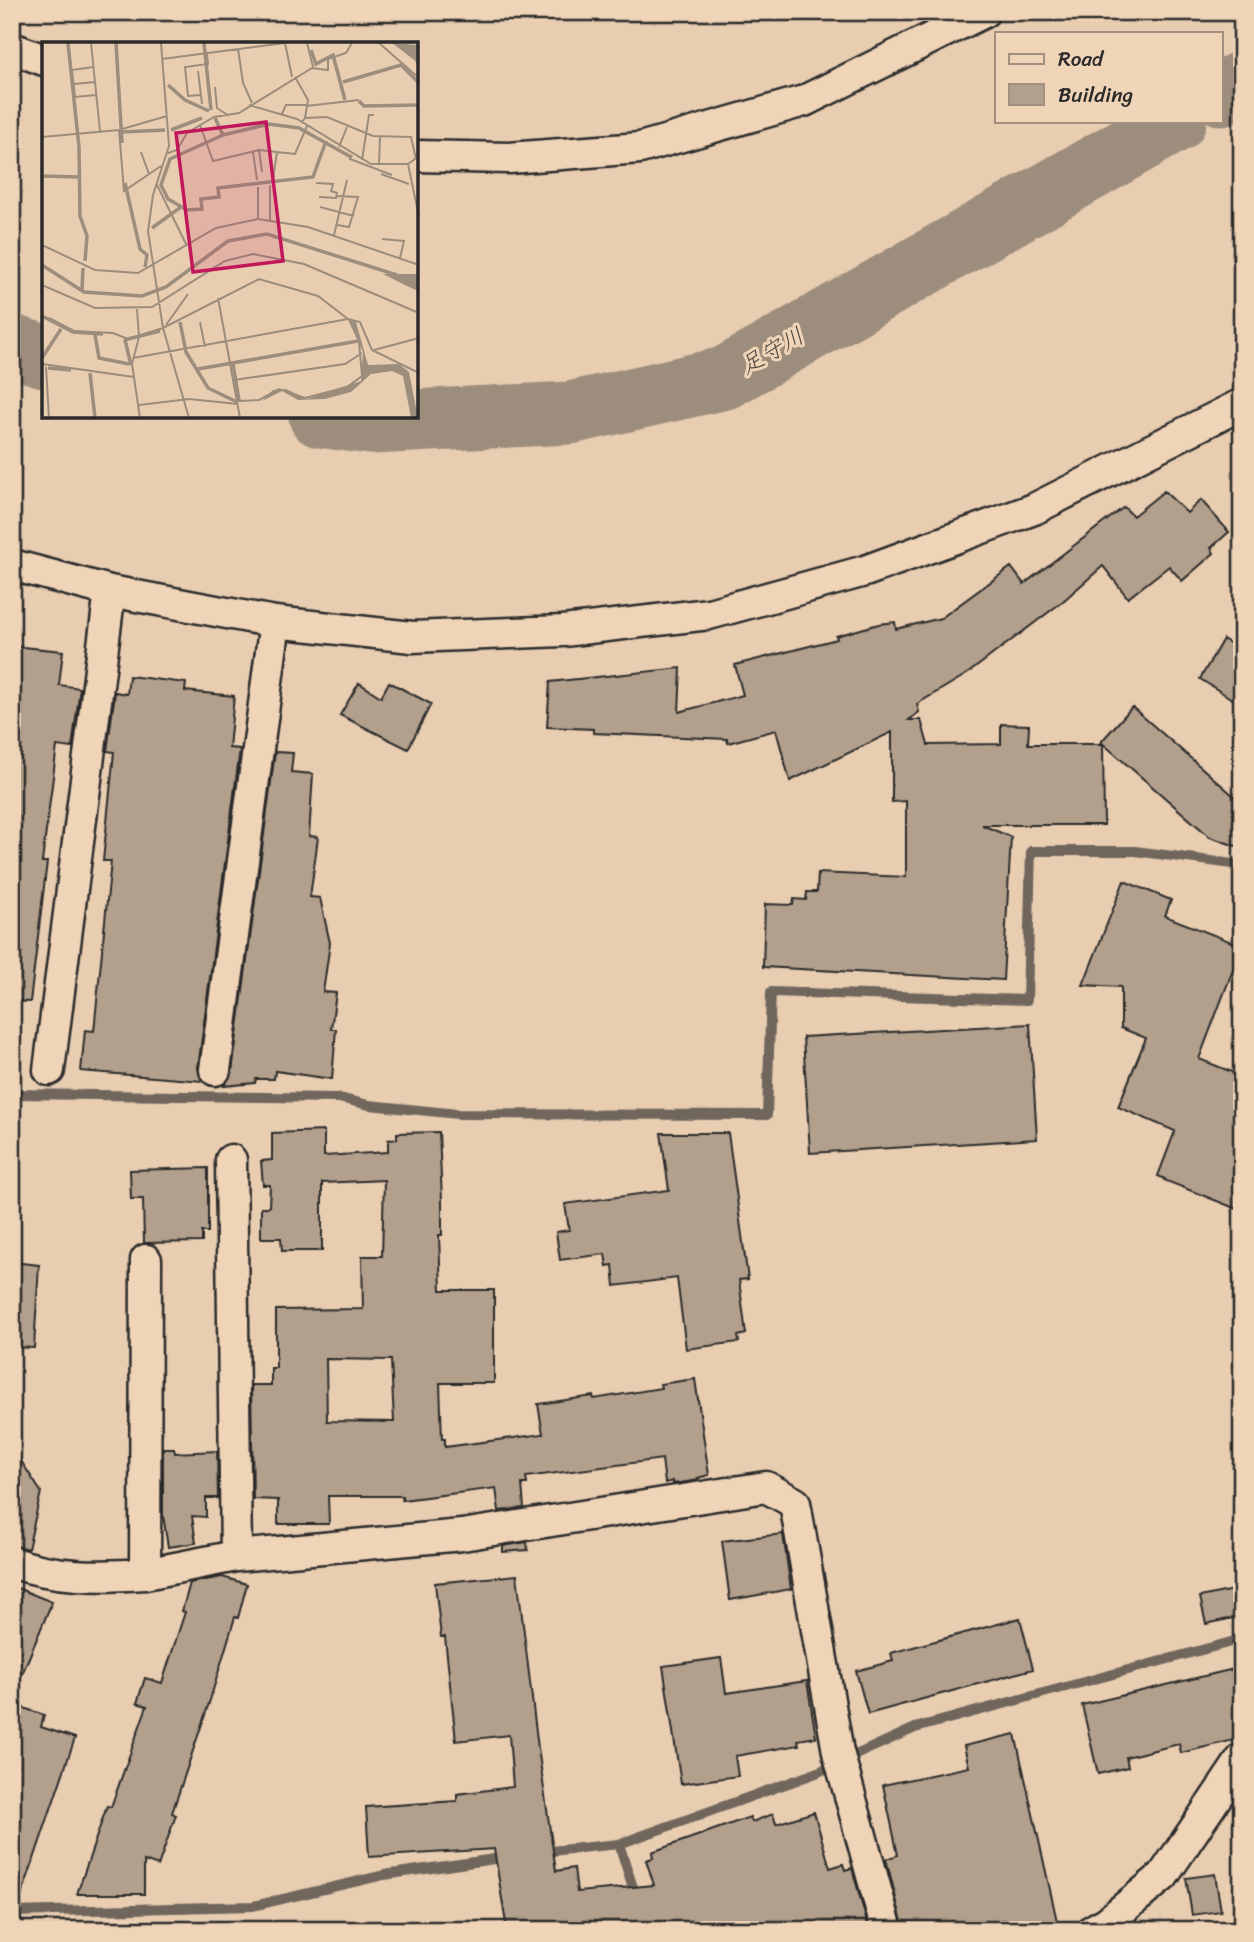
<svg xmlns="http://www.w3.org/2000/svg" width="1254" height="1942" font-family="Sriracha,'Klee One',sans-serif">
  <rect width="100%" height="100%" fill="#e8cdb1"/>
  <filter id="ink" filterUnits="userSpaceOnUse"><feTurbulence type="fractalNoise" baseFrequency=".0143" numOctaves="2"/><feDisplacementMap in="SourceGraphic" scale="14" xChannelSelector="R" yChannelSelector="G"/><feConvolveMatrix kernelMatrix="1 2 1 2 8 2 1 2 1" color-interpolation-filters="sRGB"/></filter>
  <g filter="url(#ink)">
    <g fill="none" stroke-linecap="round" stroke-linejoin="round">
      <!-- stream -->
      <path stroke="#6f665c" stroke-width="10" d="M12,1094L339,1098L369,1105L458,1114L767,1115L771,992L1027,1000L1031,851H1135L1233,864L1242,871
        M619,1844L816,1773L915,1728L1242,1639
        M541,1852L619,1844L637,1900
        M12,1912L253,1906L384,1875L508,1857"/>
      <!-- river -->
      <path stroke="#9d8d7c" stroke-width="63" d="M1221,94L1242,82
        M12,346L44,356
        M320,416L371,423L570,413L725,378L1175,121"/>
    </g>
    <!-- building -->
    <path fill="#b3a08c" stroke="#2b2b2b" stroke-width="2" fill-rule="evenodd" d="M1164,491L1187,513L1201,500L1229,532L1211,548L1214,553L1182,581L1169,566L1128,598L1103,566L1062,602L967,674L917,704L919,712L909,720H921L928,745L1001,744V724L1029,725L1028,744H1103L1104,825H982L1011,837L1003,980L763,967L765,904L793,905L794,899L806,900L807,892H817L818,873L906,877V801L892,802V732L790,781L776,730L728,743L727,739L593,733V729L547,727L550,682L681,668L679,712L743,695L735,665L837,639L836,636L879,624L895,622L896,629L941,618L1011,567L1024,584L1124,507L1133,516Z
      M1223,639L1242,651V705L1200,679Z
      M12,646L63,651L59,685L80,688L72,748L57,746L42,862H47L30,1002L12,1001Z
      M129,676L186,683L185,691L234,696L229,748L240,749L198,1068L202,1081L81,1071L85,1030L94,1031L111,861H103L114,752L107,751L115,692L127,694Z
      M389,682L431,704L408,749L340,715L359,683L381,697Z
      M1132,707L1242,803V848L1210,837L1101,742Z
      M275,752L293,753L291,772L313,774L309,836L318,837L310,897L320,898L330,943L323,992L336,993L331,1029H336L332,1079L275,1071L274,1079H256L255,1083L224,1086L232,1072Z
      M1124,881L1171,900L1165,916L1242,946L1199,1059L1242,1076V1211L1164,1180L1165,1179L1158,1176L1175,1131L1118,1107L1146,1038L1121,1028V987L1083,985Z
      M1030,1024L1037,1139L810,1153L803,1037Z
      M324,1131V1156L388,1152V1140L397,1139V1133L439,1132L442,1201V1235H439L441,1290H494V1383H440L442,1439H445V1447L543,1434L538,1404L593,1396L594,1399L661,1388L660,1384L695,1379L709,1475L698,1478L699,1480L673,1484V1481L665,1483L662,1459L526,1477L527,1484H522L524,1508L499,1511L496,1488L402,1500V1496H328L329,1524H278V1500L253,1499L251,1385H271V1368H276V1310L363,1309L362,1256H382L384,1180L322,1183V1251H282L281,1238H261V1207H269L270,1185H263L261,1161L272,1160V1133ZM326,1359L391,1360L394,1422L327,1421Z
      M661,1133H728L748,1279L739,1280L746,1334L738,1336L739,1342L686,1349L677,1278L615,1286L613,1265L607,1266L605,1254L560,1260L556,1232L569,1230L565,1204L669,1190Z
      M208,1168V1232H202V1242L144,1243L143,1199H131L130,1170Z
      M12,1262L39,1265L34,1348L12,1347Z
      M12,1447L41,1492L28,1549L12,1545Z
      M163,1448H174L175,1453L217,1451L218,1498H206V1517L192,1516L196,1543L168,1547L163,1515Z
      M783,1534L791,1589L730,1600L722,1541Z
      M527,1542L528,1550L503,1552V1546Z
      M517,1575L538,1748L556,1871L574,1868L577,1892L654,1885L646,1860L653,1858L652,1852L750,1817L752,1822L773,1814L776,1824L814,1812L830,1868L843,1864L845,1870L852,1868L869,1930H507L494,1849L369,1857L366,1807L457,1801V1794L513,1787L509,1735L456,1741L445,1637H441L435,1583Z
      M222,1577L247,1584L238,1618L235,1617L210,1700L172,1813L176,1815L158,1866L144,1861V1894H77L107,1806L111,1807L147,1706L137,1703L145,1678L162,1683L185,1612L182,1611L190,1583Z
      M12,1586L52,1602L13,1696H12Z
      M1238,1589L1242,1616L1206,1624L1200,1597Z
      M1020,1618L1033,1669L868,1714L856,1671L893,1661L891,1653Z
      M721,1658L726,1693L807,1681L816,1737L798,1740L799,1745L735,1756L738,1776L681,1784L663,1666Z
      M1234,1669L1242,1701V1738L1181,1753L1179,1744L1126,1757L1128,1767L1098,1774L1082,1705Z
      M12,1704L44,1715L41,1727L75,1738L17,1909L12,1908Z
      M1015,1734L1059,1930H1026L1025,1919L1005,1924L1004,1920L957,1930H904L886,1859L898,1855L883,1785L969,1767L964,1746Z
      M1215,1874L1221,1911L1192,1915L1186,1878Z"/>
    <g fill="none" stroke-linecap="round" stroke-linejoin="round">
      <!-- minor casing -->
      <g stroke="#2b2b2b" stroke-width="35">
        <path id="minor" d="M12,48L44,60
          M416,156L509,158L640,148L804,101L984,12
          M12,565L110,591L275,622L412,637L563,631L709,614L865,571L1034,509L1242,404
          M49,1070L110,591
          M215,1070L275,622
          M231,1160L236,1556
          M146,1260L145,1574L236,1556L462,1535L766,1487L795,1503L838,1752L887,1930
          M12,1562C54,1578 101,1577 145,1574
          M1093,1930L1106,1923L1163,1876L1242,1759"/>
      </g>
      <!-- minor -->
      <use href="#minor" stroke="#f0d4b7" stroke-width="30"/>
    </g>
  </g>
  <g text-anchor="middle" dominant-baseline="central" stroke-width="6" stroke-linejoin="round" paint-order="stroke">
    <!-- water labels -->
    <g font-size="23" font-style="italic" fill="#48443f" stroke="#f0d4b7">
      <text transform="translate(772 351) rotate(-30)">足守川</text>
    </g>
  </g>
  <!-- overview -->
  <g transform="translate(42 42)">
    <rect width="376" height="376" fill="#e8cdb1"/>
    <path d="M350,1L376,3V22L371,17ZM341,232H376V249L365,244ZM306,278L314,280L326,323L357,322L367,330L376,376H369L361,334L350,329L329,332L309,350L283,357L256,358L240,349L220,359L231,348L244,347L265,357L319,339L321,310Z" fill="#9d8d7c"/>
    <path fill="none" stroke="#9d8d7c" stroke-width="3.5" d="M26,1L37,105L38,174L45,194L43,219M74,1L80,101M162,1L169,68M269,8L274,22L291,13L303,58M301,40L359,23L377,41M126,43L143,58L167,69M317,59L322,64L377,63M173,76L181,93L227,82L257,86L309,115M129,88L160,76M80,90L123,88M181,93L128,117L119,143L126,157L145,168L160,167L159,157L177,155L176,146L271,135L284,99M0,134L37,135M83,141L98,207L105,213L103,225M110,186L139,165M0,223L42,250L100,254L124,245L186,199L225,192L355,233M40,249L41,226M0,274L31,290L61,292M138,280L144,310L166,346L195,360M53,293L57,316L87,322M82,298L118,289M83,298L89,323M0,316L19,287M191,322L197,358M6,326L29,328M156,327L316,299M48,331L53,376"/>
    <path fill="none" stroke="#9c8c7b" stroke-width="2" d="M49,1L58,89M119,1L127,104L111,153L106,189L121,286L147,376M243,1L250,35M265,1L271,25M337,1L377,36M196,7L201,41L210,61M120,17L243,1M51,25L30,28L33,55L54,53M156,29L160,62M253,35L266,58L263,76M32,42L53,40M173,45L175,66L187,74M159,53L146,54L143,25L166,22L165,12M207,63L255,77L329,122H366L377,114M264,64L317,58M240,72L244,63H265M260,80L263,76L285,75L331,94L369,95L374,117M158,83L171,119L217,108L220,130M77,88L82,149L119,124M0,95L77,88L125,74M297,105L305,85M217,108L253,112L265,84M99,110L107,132M211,110L215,138M126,111L135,108L145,91L172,75L197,71L270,26L286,28V17L304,11L310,1M310,113L308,117L350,133M320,118L327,73H332M366,122L377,175M337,123L338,94M339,132L367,142M231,137L235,110M274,141L291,142L289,149L295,151L294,156L277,155M115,143L145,204M294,154L316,155L307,185L295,183M278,165L312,174M216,177V145M228,178V143M292,193L305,138M340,197L362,199L358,216M0,203L53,228L96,231L174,186L216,177L266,185L377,223M0,243L53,266L110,265L183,219L211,212L262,222L377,271M176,256L198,376M95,267L97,295L90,322L98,376M7,276L32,289L71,291L86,297L121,286L217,237L276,254L306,277M158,280L163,305M124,283L146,252M332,308L377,296M91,316L306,277L318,280L330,308L377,331M0,322L92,335M4,325L7,376M192,338L303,322L320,311M196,359L217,358L237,347L263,356L305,345L320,334L317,300M97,363L147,357L196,362"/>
    <path fill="#c2185b" fill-opacity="0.15" stroke="#c2185b" stroke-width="3.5" d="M224,80L241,219L151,230L134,91Z"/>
    <rect width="376" height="376" fill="none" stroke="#2b2b2b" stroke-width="3.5"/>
  </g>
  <!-- margin -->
  <rect width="1254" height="1942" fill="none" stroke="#f0d4b7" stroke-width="42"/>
  <rect x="21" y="21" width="1212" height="1900" fill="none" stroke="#2b2b2b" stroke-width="2.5" filter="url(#ink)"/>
  <!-- legend -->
  <rect x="995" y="32" width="228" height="91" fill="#f0d4b7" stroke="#a1907f" stroke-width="2"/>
  <rect x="1009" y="54" width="35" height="10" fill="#f0d4b7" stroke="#a1907f" stroke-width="2"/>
  <text x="1058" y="66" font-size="21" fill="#2b2b2b">Road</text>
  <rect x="1009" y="84" width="35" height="21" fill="#b3a08c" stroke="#a1907f" stroke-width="2"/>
  <text x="1058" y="102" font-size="21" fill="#2b2b2b">Building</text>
</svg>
